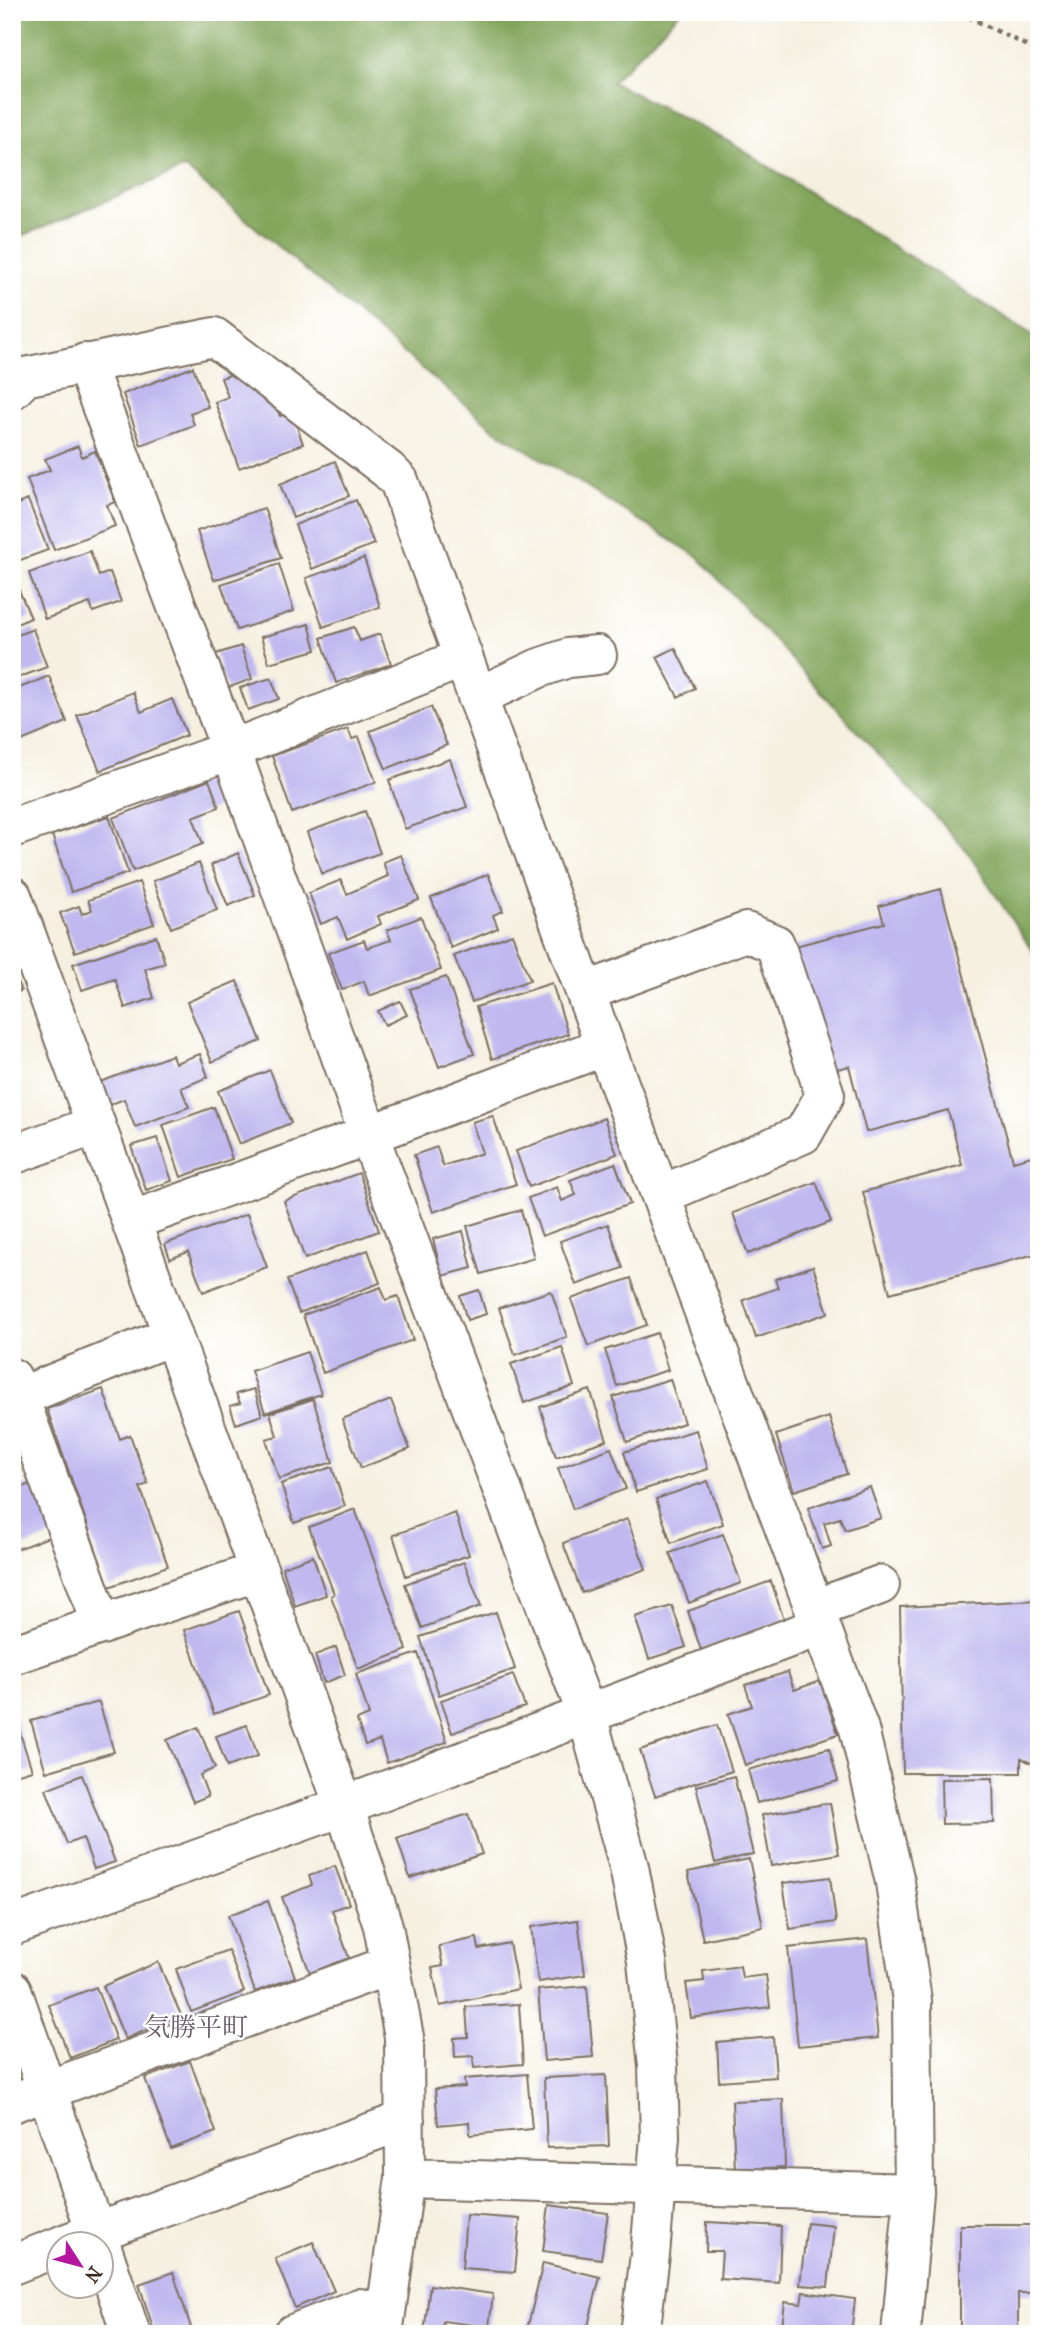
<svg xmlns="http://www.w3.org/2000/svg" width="1051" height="2346" font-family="'IM FELL French Canon','Noto Serif JP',serif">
  <rect width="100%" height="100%" fill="#fff"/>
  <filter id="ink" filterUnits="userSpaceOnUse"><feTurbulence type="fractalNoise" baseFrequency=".0143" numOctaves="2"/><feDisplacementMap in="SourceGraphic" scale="14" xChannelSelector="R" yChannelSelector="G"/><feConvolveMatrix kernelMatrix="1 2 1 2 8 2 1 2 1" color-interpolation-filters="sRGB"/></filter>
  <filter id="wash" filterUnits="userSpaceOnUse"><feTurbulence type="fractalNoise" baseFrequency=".00686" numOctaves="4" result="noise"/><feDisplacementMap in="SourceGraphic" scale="28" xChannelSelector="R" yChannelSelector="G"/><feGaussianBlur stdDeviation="1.57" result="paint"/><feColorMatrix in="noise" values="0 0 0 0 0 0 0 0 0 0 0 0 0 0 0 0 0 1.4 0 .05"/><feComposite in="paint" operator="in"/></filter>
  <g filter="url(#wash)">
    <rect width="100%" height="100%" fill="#f5f0e0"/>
    <!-- forest -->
    <path fill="#81a55a" stroke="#5e683c" stroke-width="2" d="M12,12H680L612,82L730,142L1039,339V961L966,850L698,557L495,430L185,168L12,240Z"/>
    <g id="blocks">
      <!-- building -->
      <path fill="#c0b8ef" d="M193,367L208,407L190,413L194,425L141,445L123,394Z
        M246,369L267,383L280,416L292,412L303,444L239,468L215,402L228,397L221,378Z
        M78,446L82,457L95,451L115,502L107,505L115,526L54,550L27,479L50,470L45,459Z
        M335,461L349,496L293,518L280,484Z
        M28,500L48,550L12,563V506Z
        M356,500L374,544L312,569L295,525Z
        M264,508L281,558L214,580L197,531Z
        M90,551L99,576L110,572L121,602L93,612L90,603L45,619L29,573Z
        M364,558L380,607L323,627L306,578Z
        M279,564L294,611L237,630L221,584Z
        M12,574L31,618L12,626Z
        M309,624L316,650L269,663L261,637Z
        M354,627L360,641L380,634L391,664L336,683L321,638Z
        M33,629L47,667L12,680V637Z
        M241,646L252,679L227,688L216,654Z
        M675,648L695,688L678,697L657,657Z
        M49,676L67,722L12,745V691Z
        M271,678L279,699L248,710L240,688Z
        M133,692L141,712L172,699L187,735L100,771L77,715Z
        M431,707L447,745L386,769L370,731Z
        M348,729L352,739L359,737L376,782L292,813L272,756Z
        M450,759L467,807L405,829L389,780Z
        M209,780L219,807L193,817L203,844L133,871L113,818Z
        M365,811L380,853L322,874L307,832Z
        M109,816L128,873L71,892L52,835Z
        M238,853L255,895L228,906L211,865Z
        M401,855L419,900L378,916L381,924L347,939L338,917L321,924L309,893L341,880L347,894L388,876L383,862Z
        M199,863L217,910L171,928L153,881Z
        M488,874L503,911L493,915L498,928L451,948L431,898Z
        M139,882L154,924L75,952L60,913L79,906L82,914L92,910L88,900Z
        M941,889L1013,1161L1039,1154V1253L890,1293L863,1192L962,1165L948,1110L866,1132L849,1066L829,1071L795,946L884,923L879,906Z
        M421,917L441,970L369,996L364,981L342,990L328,953L364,940L367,948L391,940L387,930Z
        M512,934L530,980L472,1002L454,956Z
        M156,936L165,963L145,969L154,998L125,1008L115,979L82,990L73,964Z
        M12,970L21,991L12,994Z
        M446,977L474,1054L439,1067L410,989Z
        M237,981L261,1041L212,1062L187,1002Z
        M552,983L568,1034L492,1059L476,1007Z
        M400,1001L407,1015L385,1025L378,1011Z
        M200,1054L208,1077L181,1088L189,1107L135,1127L124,1099L109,1105L100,1082L172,1055L175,1063Z
        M270,1070L291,1123L239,1144L218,1091Z
        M214,1107L232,1159L181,1177L163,1125Z
        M493,1116L516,1184L433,1212L414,1155L437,1147L443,1166L482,1153L472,1122Z
        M604,1118L617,1154L529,1187L516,1151Z
        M157,1138L172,1181L146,1190L131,1146Z
        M615,1163L630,1204L542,1236L528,1198L557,1187L562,1201L576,1195L570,1180Z
        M359,1173L379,1231L305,1259L284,1201Z
        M816,1182L831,1222L748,1254L733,1213Z
        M521,1210L534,1258L481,1274L467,1226Z
        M247,1214L267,1267L203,1292L188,1252L170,1259L165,1244Z
        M608,1224L623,1268L576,1285L560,1241Z
        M463,1231L472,1268L442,1276L433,1239Z
        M368,1250L380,1283L299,1313L287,1280Z
        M813,1266L828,1313L756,1338L743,1300L778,1288L775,1279Z
        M631,1278L647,1325L588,1346L571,1299Z
        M381,1287L386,1300L398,1296L413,1340L323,1373L303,1315Z
        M479,1290L486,1314L467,1320L460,1296Z
        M551,1291L567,1337L515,1355L499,1308Z
        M657,1333L668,1370L617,1386L605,1350Z
        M562,1347L574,1386L524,1403L511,1364Z
        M307,1352L321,1394L265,1413L251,1371Z
        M670,1379L684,1423L627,1442L613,1397Z
        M103,1389L120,1439L130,1435L148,1484L140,1487L168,1566L109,1587L47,1409Z
        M254,1389L262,1415L236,1424L230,1406L240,1403L236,1394Z
        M590,1390L607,1440L556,1457L540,1407Z
        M313,1399L333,1462L279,1479L266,1439L277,1436L270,1413Z
        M391,1400L410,1449L361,1468L342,1419Z
        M829,1417L847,1474L794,1491L776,1435Z
        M696,1430L708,1469L636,1492L624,1452Z
        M12,1447L21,1471L12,1474Z
        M611,1448L626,1489L573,1509L558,1468Z
        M332,1467L345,1506L294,1523L281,1484Z
        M708,1481L723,1524L671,1543L656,1499Z
        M35,1482L54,1535L12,1551V1491Z
        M870,1487L881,1518L845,1530L840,1518L824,1523L831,1546L822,1549L808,1508Z
        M355,1509L407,1650L358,1669L331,1596L334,1594L309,1527Z
        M455,1513L469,1555L406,1576L393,1535Z
        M627,1519L646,1569L582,1593L563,1543Z
        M723,1534L741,1583L689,1603L670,1553Z
        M313,1556L326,1595L295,1606L282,1567Z
        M464,1562L481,1606L422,1628L405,1584Z
        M771,1581L784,1620L701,1650L688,1611Z
        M1039,1600V1767L1021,1758V1773H903L900,1607Z
        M672,1606L686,1647L649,1659L635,1617Z
        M239,1611L269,1695L214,1714L184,1630Z
        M496,1612L515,1669L439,1695L420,1637Z
        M336,1647L345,1675L324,1683L315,1655Z
        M418,1653L447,1742L387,1763L380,1740L365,1745L357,1720L369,1715L356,1674Z
        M788,1672L794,1690L820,1681L838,1734L745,1765L728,1714L752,1706L745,1685Z
        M513,1675L525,1707L452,1733L441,1700Z
        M99,1702L114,1752L46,1772L31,1721Z
        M12,1709L32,1770L12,1776Z
        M247,1725L258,1756L227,1767L216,1736Z
        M717,1725L732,1771L655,1796L640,1750Z
        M198,1727L215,1768L200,1775L208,1796L193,1802L167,1740Z
        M829,1748L838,1781L757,1803L748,1770Z
        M82,1775L115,1862L94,1869L83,1838L67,1844L46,1789Z
        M734,1776L753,1854L715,1863L696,1786Z
        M993,1778L994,1823L942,1824L941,1779Z
        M830,1803L839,1854L771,1866L762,1815Z
        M468,1814L482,1854L410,1878L397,1838Z
        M749,1859L763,1927L703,1940L688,1872Z
        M335,1866L349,1904L332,1910L349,1958L310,1973L282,1897L312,1885L309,1876Z
        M830,1877L836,1922L790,1929L783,1883Z
        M268,1901L295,1977L255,1992L228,1915Z
        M578,1920L585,1975L538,1982L531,1927Z
        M477,1938L479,1949L509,1943L518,1989L440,2006L432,1968L443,1966L439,1946Z
        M867,1939L878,2038L798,2046L788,1948Z
        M228,1950L244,1992L191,2012L176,1969Z
        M158,1962L181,2015L125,2039L103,1986Z
        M740,1966L742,1978L766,1975L770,2007L691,2018L686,1983L704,1981L703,1971Z
        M587,1986L593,2057L544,2061L538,1990Z
        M96,1987L116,2040L70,2058L49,2005Z
        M519,2004L523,2064L474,2068L473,2056L455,2057L454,2038L468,2037L466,2007Z
        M773,2037L776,2077L719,2081L717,2042Z
        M190,2061L216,2132L171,2149L145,2078Z
        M527,2074L532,2129L470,2135L469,2122L438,2125L435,2089L465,2087L464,2079Z
        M606,2075L609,2146L547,2148L544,2078Z
        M783,2099L785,2167L735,2170L732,2101Z
        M549,2205L608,2213L601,2259L543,2251Z
        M466,2215L520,2219L515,2272L462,2268Z
        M707,2222L781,2226L779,2283L720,2279L722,2251H706Z
        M807,2223L834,2226L828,2287L800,2285Z
        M960,2225H1039V2293H1018V2334H960Z
        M313,2242L334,2291L295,2308L275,2258Z
        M543,2263L600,2277L586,2334H526Z
        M173,2272L193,2334H155L139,2284Z
        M430,2285L493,2294L489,2327L443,2321L441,2334L424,2333Z
        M803,2292L855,2299L851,2334H835L782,2326L785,2302L801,2304Z"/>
    </g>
  </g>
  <g filter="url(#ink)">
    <use href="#blocks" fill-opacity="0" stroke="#7c6f62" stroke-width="2"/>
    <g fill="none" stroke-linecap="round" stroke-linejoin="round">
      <!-- minor casing -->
      <g stroke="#7c6f62" stroke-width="42">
        <path id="minor" d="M85,363L231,750L369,1135L587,1715L629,1867L647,1961L658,2066L660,2137L650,2255L640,2334
          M12,390L25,377L214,337L388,470L399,481L585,992L859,1729L895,1882L912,2001L914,2193L901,2334
          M477,697L539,668L568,658L597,655
          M12,828L231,750L463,658
          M12,896L131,1221L369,1135L605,1046
          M585,992L746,932L775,944L825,1095L803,1134L661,1195
          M12,1155L96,1125
          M131,1221L344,1806L383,1926L404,2037L405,2178L383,2334
          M12,1378L102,1625
          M12,1400L173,1335
          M815,1609L880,1585
          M12,1655L259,1571
          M12,1926L334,1810L821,1626
          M12,1990L100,2244
          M12,2103L390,1965
          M405,2178L914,2193
          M64,2244L405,2120
          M102,2248L131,2334
          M12,2265L60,2246
          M293,2334L359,2308L386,2313"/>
      </g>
      <!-- path -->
      <path stroke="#7c6f62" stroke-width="4.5" stroke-dasharray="5 5" stroke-linecap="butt" d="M959,12L1039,52"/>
      <!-- minor -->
      <use href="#minor" stroke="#fff" stroke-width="38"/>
    </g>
  </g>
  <g text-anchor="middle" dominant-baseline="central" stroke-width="5" stroke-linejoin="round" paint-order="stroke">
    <!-- quarter labels -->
    <g font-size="26" fill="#6a5c67" stroke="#fff">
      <text x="196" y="2027">気勝平町</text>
    </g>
  </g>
  <!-- margin -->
  <rect width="1051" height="2346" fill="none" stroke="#fff" stroke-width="42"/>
  <!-- north arrow -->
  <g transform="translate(80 2265) rotate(126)"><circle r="33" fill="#ffffff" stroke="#b1aaa5" stroke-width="2"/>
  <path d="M0-5L12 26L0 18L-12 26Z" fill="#b5179e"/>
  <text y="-10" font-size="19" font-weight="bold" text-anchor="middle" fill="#3b2a1e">N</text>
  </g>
</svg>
